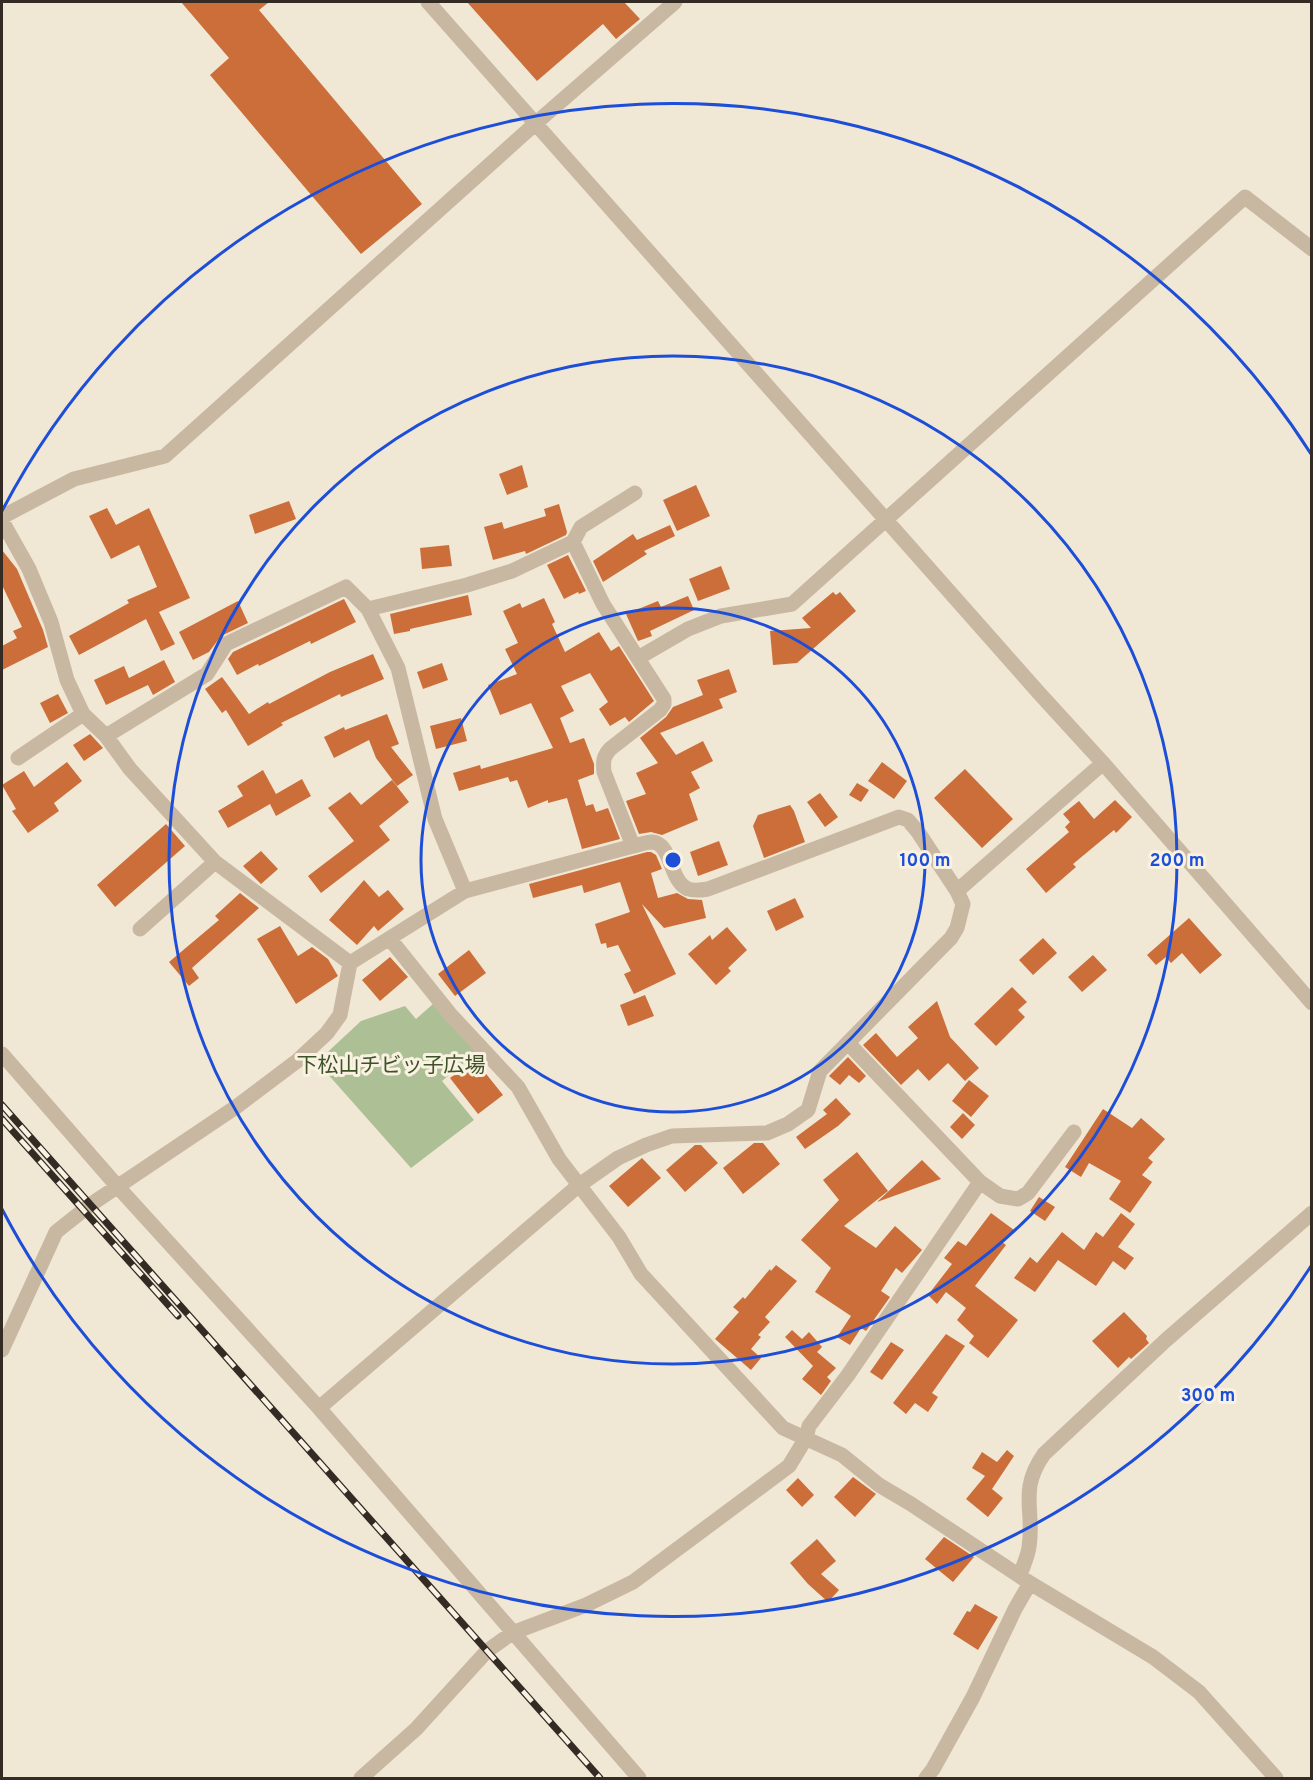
<svg xmlns="http://www.w3.org/2000/svg" width="1313" height="1780" font-family="Overpass,'Noto Sans JP',sans-serif">
  <rect width="100%" height="100%" fill="#f1e7d5"/>
  <!-- green -->
  <path fill="#adc095" d="M433,1004L477,1052L442,1081L474,1120L411,1168L317,1062L361,1021L405,1006L416,1019Z"/>
  <!-- building -->
  <path fill="#cb6e3a" d="M181,2H269L259,10L422,204L361,254L210,75L229,58Z
    M467,2H624L640,19L616,39L603,24L537,81Z
    M522,465L528,487L507,495L499,474Z
    M696,485L710,516L677,531L663,500Z
    M289,501L296,519L255,534L249,515Z
    M559,504L567,532L566,535L526,554L525,551L493,560L484,527L502,522L504,529L546,516L544,509Z
    M107,508L116,525L149,508L190,598L159,612L175,644L161,651L146,619L79,655L69,636L129,603L127,600L157,587L139,545L111,559L89,516Z
    M670,525L675,536L644,551L647,554L603,582L593,561L633,534L637,540Z
    M449,545L452,566L422,569L420,548Z
    M2,550L17,569L43,630L48,647L2,670V646L17,638L13,631L22,627L2,585Z
    M568,555L586,591L579,594L578,592L564,599L547,565Z
    M721,566L730,589L698,601L689,579Z
    M833,592L836,595L840,592L856,611L797,663L773,665L770,631L811,628L802,618Z
    M468,595L472,615L410,629V631L394,634L390,614Z
    M688,596L694,610L650,631L652,636L638,641L626,614L658,601L661,607Z
    M544,598L555,622L552,624L565,652L599,632L611,651L619,646L654,701L629,722L625,717L610,726L599,709L608,702L590,673L561,686L574,711L560,718L570,743L584,738L594,764V774L578,780L586,806L593,804L596,812L608,808L620,839L582,849L567,798L548,803V800L528,808L517,780L510,782L508,777L459,791L453,773L480,765L481,769L553,748L531,703L500,715L488,685L517,674L505,649L518,643L503,611L520,603L522,608Z
    M344,599L356,622L311,644L310,641L259,666L258,664L237,675L228,659L233,652Z
    M238,601L248,623L221,636L209,652L193,660L179,632Z
    M373,654L384,679L341,697L340,694L281,723L283,725L248,746L226,710L222,713L205,689L222,677L249,714L268,702L269,704L330,672Z
    M164,660L175,682L153,695L148,685L106,705L94,680L124,666L129,678Z
    M442,663L448,680L423,689L417,672Z
    M729,669L737,692L719,699L723,708L660,733L676,755L703,741L713,761L691,772L700,788L689,794L698,820L662,835L651,832L639,834L626,801L646,794L636,773L658,763L640,738L666,717L673,707L703,695L697,680Z
    M58,694L68,713L50,723L40,703Z
    M387,714L399,744L391,747L413,775L397,786L376,758L369,740L334,758L324,737L344,727L345,730Z
    M461,718L467,741L436,749L430,726Z
    M90,734L103,748L84,761L73,745Z
    M67,762L82,781L54,803L59,811L28,833L12,811L16,809L2,785L24,771L34,787Z
    M882,762L907,781L894,799L868,781Z
    M965,769L1013,819L982,848L934,798Z
    M263,770L276,794L302,779L311,796L276,816L270,804L228,828L218,811L243,796L237,786Z
    M392,780L409,802L379,826L390,840L321,893L308,876L354,841L328,808L350,792L361,805Z
    M857,783L869,790L861,802L849,795Z
    M820,793L838,817L825,827L807,802Z
    M1115,800L1132,817L1116,833L1114,830L1073,864L1076,867L1046,893L1026,869L1069,832L1065,827L1070,822L1063,814L1079,801L1094,819Z
    M790,805L794,811L805,842L764,858L753,826L758,815Z
    M166,824L185,846L115,907L97,885Z
    M719,841L728,865L698,876L690,852Z
    M261,851L278,869L261,884L243,866Z
    M647,852H651L656,855L662,869L651,873L658,898L677,893L688,899L702,900L706,918L664,928L642,904L676,974L634,994L624,974L631,971L618,945L607,948L606,943L601,944L595,924L630,912L620,882L584,893L582,885L533,898L529,884Z
    M364,880L379,897L388,890L404,909L378,931L374,926L357,945L329,920Z
    M240,893L259,908L192,968L199,978L189,986L169,962L219,920L215,916Z
    M795,898L804,917L776,931L767,911Z
    M1189,918L1222,955L1200,974L1182,953L1171,963L1166,957L1156,965L1147,955Z
    M280,926L298,956L312,947L328,959L338,976L296,1004L257,939Z
    M727,927L747,950L728,968L731,971L716,985L688,954L710,935L712,940Z
    M1043,938L1057,953L1033,975L1019,960Z
    M469,950L486,973L455,996L438,974Z
    M1093,955L1107,970L1082,992L1068,977Z
    M390,957L408,977L380,1001L362,980Z
    M1012,987L1027,1002L1018,1010L1025,1017L996,1046L974,1024Z
    M645,995L654,1016L628,1026L620,1005Z
    M937,1001L950,1037L979,1068L965,1081L948,1063L929,1081L918,1069L901,1085L863,1045L876,1033L897,1057L918,1038L908,1027Z
    M848,1057L866,1076L859,1083L849,1075L840,1085L829,1076Z
    M475,1060L503,1095L478,1114L450,1078Z
    M969,1080L989,1096L971,1117L952,1101Z
    M836,1098L851,1114L838,1126L805,1149L796,1137L827,1114L823,1110Z
    M1103,1109L1132,1128L1141,1118L1165,1139L1148,1158L1153,1162L1142,1175L1152,1182L1130,1213L1109,1199L1121,1181L1089,1163L1081,1177L1065,1167Z
    M963,1113L975,1125L962,1139L950,1127Z
    M754,1143H763L780,1164L743,1194L723,1168Z
    M695,1145H701L718,1163L685,1192L666,1170Z
    M857,1152L888,1191L844,1226L876,1248L895,1226L922,1250L902,1273L896,1268L881,1291L890,1297L866,1331L861,1328L850,1345L837,1337L851,1316L815,1292L831,1268L801,1240L839,1200L823,1180Z
    M642,1158L661,1178L628,1207L609,1186Z
    M922,1160L941,1179L877,1202Z
    M1039,1197L1055,1207L1045,1221L1030,1211Z
    M991,1213L1014,1230L1002,1242L1006,1245L975,1286L1018,1320L988,1358L969,1343L974,1336L957,1320L966,1308L946,1292L937,1304L928,1295L952,1264L944,1258L958,1241L966,1246Z
    M1121,1213L1135,1224L1118,1247L1134,1258L1125,1270L1113,1261L1096,1286L1058,1260L1035,1292L1014,1278L1030,1257L1037,1263L1062,1232L1084,1250L1096,1232L1103,1237Z
    M776,1265L797,1281L765,1317L770,1322L758,1335L761,1337L751,1349L761,1358L751,1370L715,1339L739,1312L733,1307L743,1297L745,1299L770,1269L771,1271Z
    M1124,1312L1147,1336L1146,1339L1149,1343L1131,1359L1129,1357L1118,1368L1092,1341Z
    M792,1330L802,1339L809,1332L822,1347L817,1352L836,1368L827,1377L831,1381L821,1395L802,1379L813,1366L785,1337Z
    M946,1334L965,1346L932,1393L938,1397L928,1412L915,1403L906,1414L893,1403Z
    M891,1342L904,1350L882,1380L870,1372Z
    M1007,1450L1014,1456L992,1489L1003,1498L988,1517L966,1499L985,1476L972,1468L982,1452L997,1462Z
    M853,1477L876,1494L855,1517L834,1497Z
    M798,1478L814,1495L802,1507L786,1490Z
    M944,1537L974,1557L953,1582L925,1559Z
    M817,1539L836,1561L821,1574L839,1590L828,1602L808,1584L790,1563Z
    M975,1604L998,1617L978,1650L953,1634L967,1611L970,1612Z"/>
  <g fill="none" stroke-linecap="round" stroke-linejoin="round">
    <!-- street -->
    <path stroke="#c9b8a1" stroke-width="15" d="M428,2L1039,693L1103,763L1312,1003
      M2,517L74,479L165,456L536,123L675,2
      M2,521L29,569L51,622L67,680L83,714L106,736L130,769L215,862L350,963
      M368,609L467,585L512,571L573,542
      M638,658L688,629L721,616L792,604L1245,197L1312,249
      M106,736L207,674L226,644L346,587L368,609L398,668L435,819L465,891
      M18,758L83,714
      M633,846L604,772C603,762 603,757 610,749L660,710L664,704V699L603,604L573,542L581,527L635,493
      M140,929L215,862
      M390,939L450,1014L518,1087L559,1159L619,1237L641,1274L783,1428L842,1455L879,1485L911,1504L1030,1583L1153,1657L1199,1692L1276,1778
      M848,1043L980,1182L1000,1196L1018,1199L1028,1193L1074,1132
      M2,1054L118,1187L319,1408L639,1778
      M2,1350L56,1232L90,1205L236,1107L297,1061L327,1033L340,1015L350,963L465,891L633,846C639,845 646,842 652,842C672,843 669,881 688,889C694,891 702,890 708,889L899,817L908,820L918,832L957,891L1103,763
      M319,1408L578,1186L618,1158L646,1145L672,1136L767,1133L788,1124L808,1110L820,1071L951,938L957,928L963,904L957,891
      M1020,1575C1023,1566 1028,1556 1029,1547C1035,1510 1018,1491 1044,1454L1166,1340L1312,1213
      M361,1778L416,1729L487,1651L512,1633L586,1605L633,1582L789,1466L806,1438L809,1426L848,1375L980,1182
      M926,1778L933,1769L973,1697L1015,1609L1030,1583"/>
    <!-- rail casing -->
    <g stroke="#332b24" stroke-width="7">
      <path id="rail" d="M2,1105L600,1778
        M2,1119L178,1316"/>
    </g>
    <!-- rail -->
    <use href="#rail" stroke="#f9f1e1" stroke-width="4.5" stroke-dasharray="14" stroke-linecap="butt"/>
  </g>
  <!-- distance rings -->
  <g fill="none" stroke="#1d4ed8" stroke-width="3">
    <circle cx="673" cy="860" r="252"/>
    <circle cx="673" cy="860" r="504"/>
    <path d="M1311 1266A756 756 0 0 1 2 1209M2 511A756 756 0 0 1 1311 454"/>
  </g>
  <g text-anchor="middle" dominant-baseline="central" stroke-width="6" stroke-linejoin="round" paint-order="stroke">
    <!-- park labels -->
    <g font-size="21" fill="#3e5227" stroke="#f9f1e1">
      <text x="391" y="1066">下松山チビッ子広場</text>
    </g>
  </g>
  <circle cx="673" cy="860" r="9" fill="#1d4ed8" stroke="#f9f1e1" stroke-width="3"/>
  <g font-size="18" text-anchor="middle" font-weight="bold" fill="#1d4ed8" stroke="#f9f1e1" stroke-width="6" stroke-linejoin="round" paint-order="stroke">
    <text x="925" y="866">100 m</text>
    <text x="1177" y="866">200 m</text>
    <text x="1208" y="1401">300 m</text>
  </g>
  <!-- border -->
  <rect width="1313" height="1780" fill="none" stroke="#332b24" stroke-width="6"/>
</svg>
